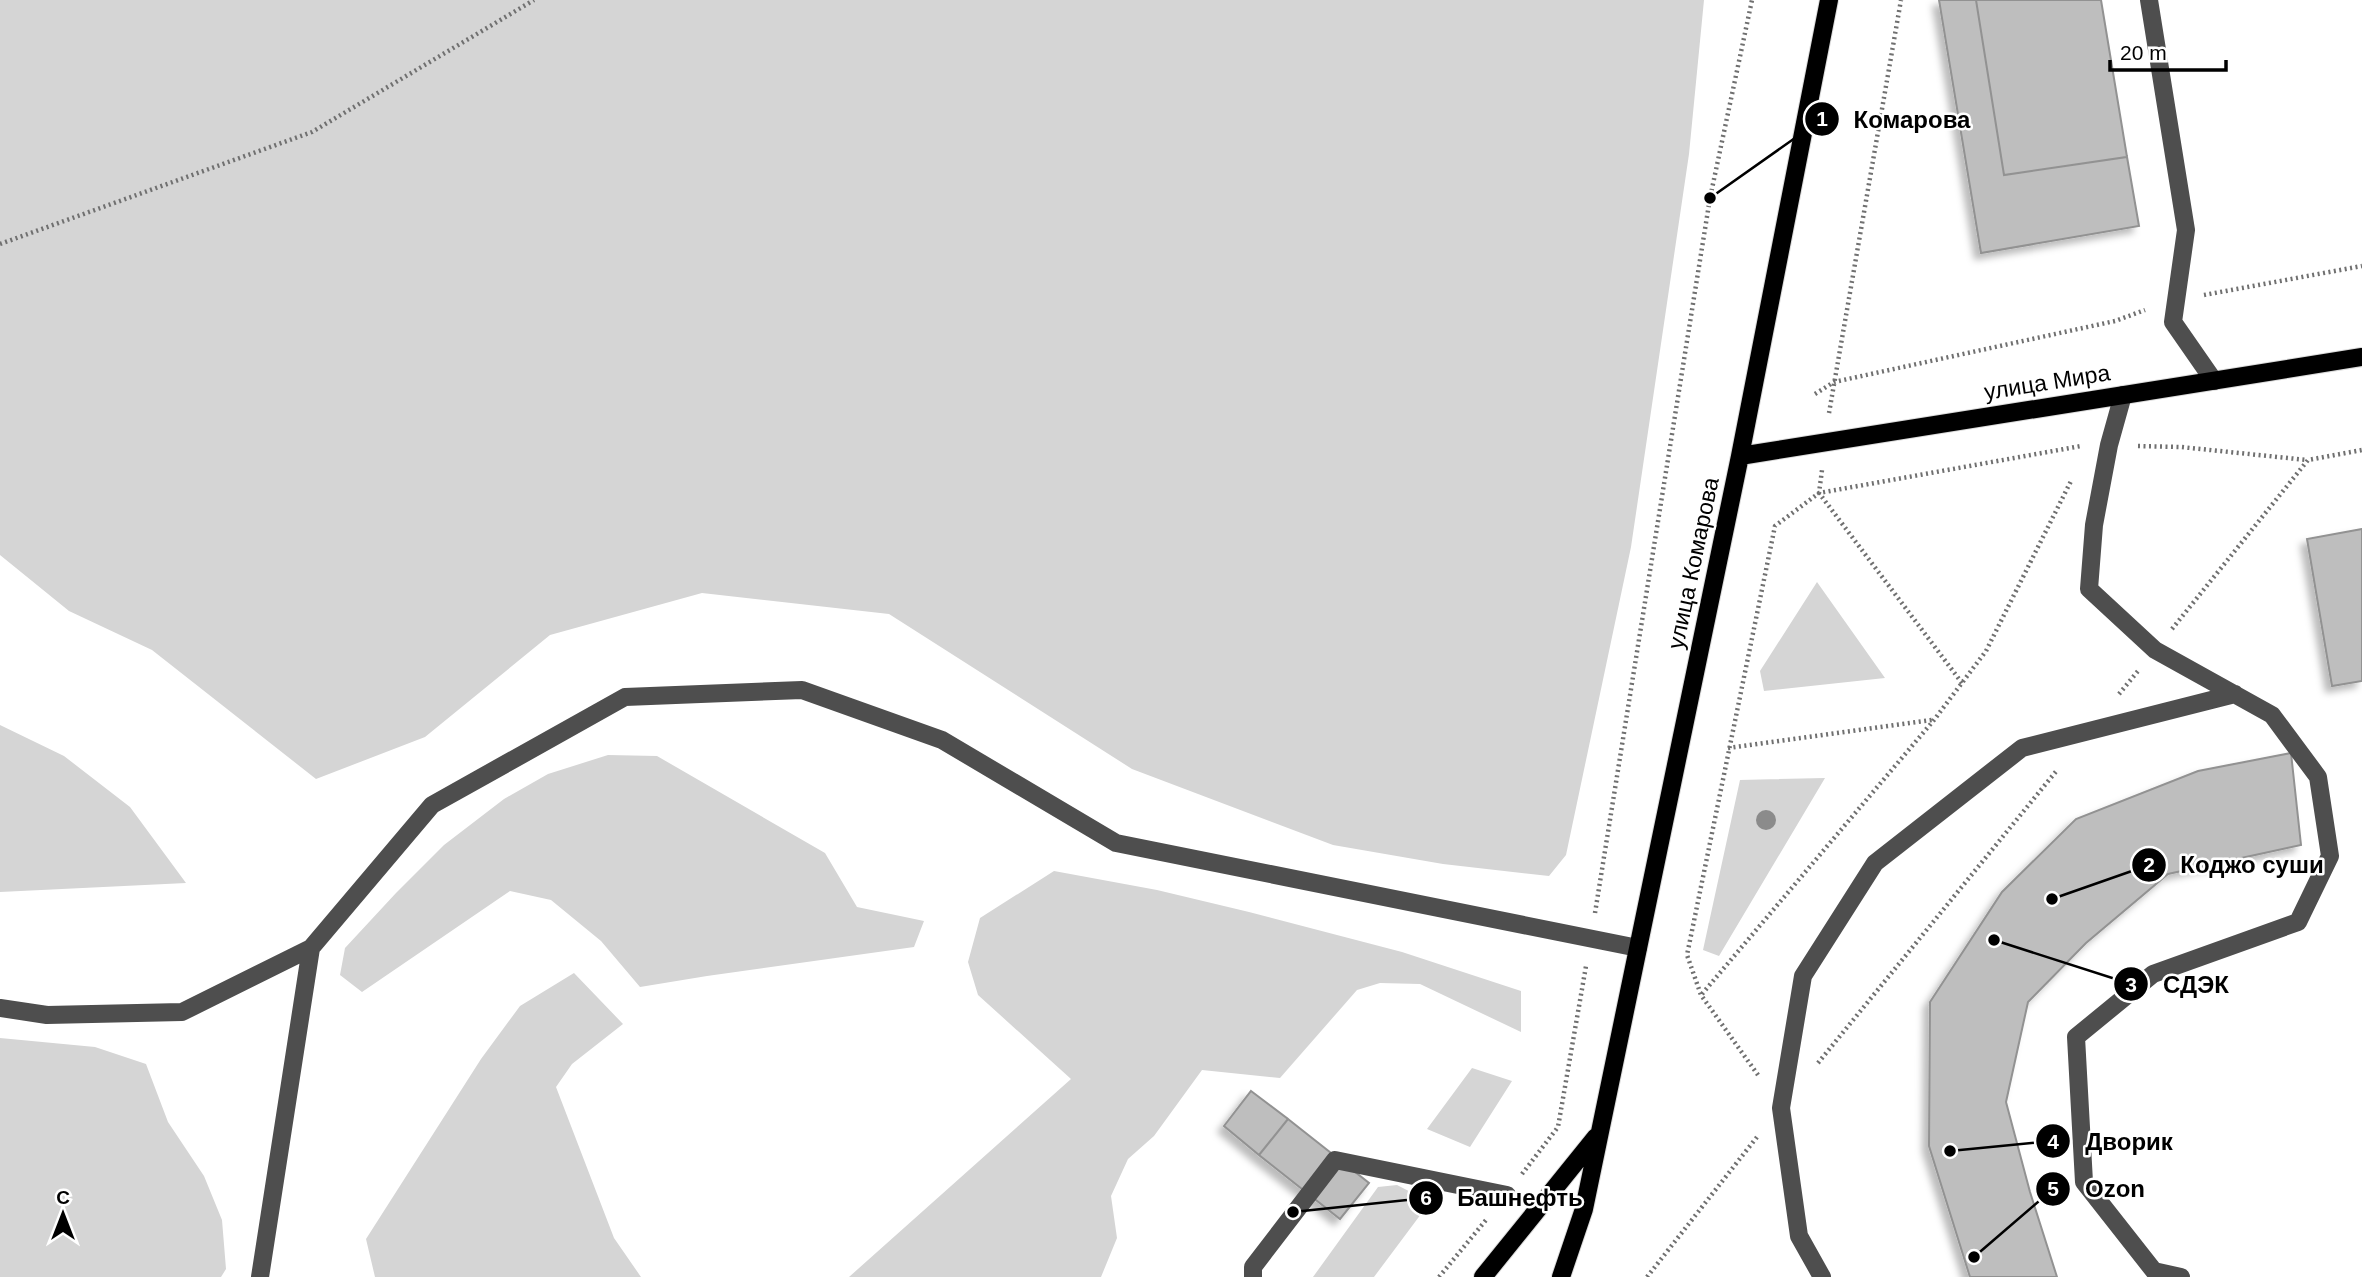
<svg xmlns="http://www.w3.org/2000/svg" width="2362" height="1277" font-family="Arial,sans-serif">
  <defs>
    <filter id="shadow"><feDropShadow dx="-6" dy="6" stdDeviation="3.5" flood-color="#0004"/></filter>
  </defs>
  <rect width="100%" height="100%" fill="#fff"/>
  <!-- green -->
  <path fill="#d5d5d5" d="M0,0H1704L1689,154L1631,547L1566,855L1549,876L1443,864L1333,845L1132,769L889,614L702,593L550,635L425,737L316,779L152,650L69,611L0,555Z
    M1817,582L1885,678L1764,691L1760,671Z
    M0,725L64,756L130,807L186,883L0,892Z
    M608,755L657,756L825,853L857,907L924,921L914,947L707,976L640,987L601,941L551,900L510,891L362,992L340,975L345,948L396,893L444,845L504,799L548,774Z
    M1825,778L1719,956L1703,950L1740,780Z
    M1054,871L1157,890L1249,912L1402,952L1521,991V1032L1420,984L1380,983L1357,990L1280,1078L1202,1070L1154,1136L1128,1159L1111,1196L1117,1238L1101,1277H849L1071,1079L978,995L968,962L980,918Z
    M574,973L623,1024L572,1064L556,1087L614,1238L641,1277H375L366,1239L481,1059L520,1006Z
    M0,1038L95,1047L146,1064L168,1122L204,1176L222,1220L226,1269L221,1277H0Z
    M1472,1068L1512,1081L1470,1147L1427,1129Z
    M1397,1185L1430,1202L1374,1277H1313L1378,1187Z"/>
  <!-- building -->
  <path fill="#bebebe" stroke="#929292" stroke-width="2" filter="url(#shadow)" d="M1939,0H1976L2004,175L2127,157L2139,226L1981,253Z
    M1976,0H2101L2127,157L2004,175Z
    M2362,529V681L2332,686L2307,539Z
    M2291,753L2301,845L2168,874L2086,943L2028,1002L2006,1102L2030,1192L2057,1277H1970L1929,1146L1930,1002L2002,892L2076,819L2198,771Z
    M1251,1091L1288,1119L1259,1155L1224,1126Z
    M1288,1119L1369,1183L1340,1219L1259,1155Z"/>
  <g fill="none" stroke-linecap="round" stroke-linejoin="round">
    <!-- major casing -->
    <g stroke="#dbdbdb" stroke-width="20">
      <path id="major" d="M1740,456L2362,357
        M1483,1277L1596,1137
        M1561,1277L1584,1209L1740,456L1829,0"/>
    </g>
    <!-- path -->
    <path stroke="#707070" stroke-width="4.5" stroke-dasharray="2 3.5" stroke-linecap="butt" d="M0,244L312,132L534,0
      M2204,295L2362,266
      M1815,394L1834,382L2115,321L2145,310
      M1829,413L1901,0
      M2138,446L2181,447L2307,460
      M2172,629L2308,460L2362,450
      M1962,683L1819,493L2081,446
      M2119,694L2138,671
      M1728,748L1932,720
      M1595,913L1710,198L1752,0
      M1702,994L1934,720L1986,651L2071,481
      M1818,1063L2058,769
      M1758,1075L1701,995L1687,955L1775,526L1819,493L1822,470
      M1522,1174L1558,1127L1586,966
      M1439,1277L1486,1220
      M1647,1277L1757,1137"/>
    <!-- minor -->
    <path stroke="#4e4e4e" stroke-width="18" d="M2149,0L2186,230L2173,322L2214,381
      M2123,395L2109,445L2094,525L2089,589L2155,650L2272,715L2318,777L2330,856L2298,922L2153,974L2076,1037L2084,1182L2154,1271L2181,1277
      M0,1008L47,1015L182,1012L311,948L432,805L625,697L802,690L942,740L1116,843L1638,948
      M260,1277L311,948
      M1253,1277V1267L1335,1160L1507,1195
      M1822,1277L1799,1236L1781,1108L1803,976L1875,863L2022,748L2235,694"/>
    <!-- major -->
    <use href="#major" stroke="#000" stroke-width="18"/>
  </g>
  <!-- trees -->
  <circle fill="#8b8b8b" cx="1766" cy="820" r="10"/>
  <g text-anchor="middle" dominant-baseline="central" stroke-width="5" stroke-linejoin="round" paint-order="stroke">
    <!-- street labels -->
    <g font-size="23" fill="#000" stroke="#fff">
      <text transform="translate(2047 382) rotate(-9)">улица Мира</text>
      <text transform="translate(1693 563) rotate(-78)">улица Комарова</text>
    </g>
  </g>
  <!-- callouts -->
  <path fill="none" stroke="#000" stroke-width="2.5" d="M1710 198L1822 119M2052 899L2149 865M1994 940L2131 984M1950 1151L2053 1141M1974 1257L2053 1189M1293 1212L1426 1198"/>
  <g fill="#000" stroke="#fff" stroke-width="2.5">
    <circle cx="1710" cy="198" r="7"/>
    <circle cx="2052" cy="899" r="7"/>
    <circle cx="1994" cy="940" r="7"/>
    <circle cx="1950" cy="1151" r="7"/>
    <circle cx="1974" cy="1257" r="7"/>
    <circle cx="1293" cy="1212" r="7"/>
    <circle cx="1822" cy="119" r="18"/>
    <circle cx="2149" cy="865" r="18"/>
    <circle cx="2131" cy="984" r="18"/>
    <circle cx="2053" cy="1141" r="18"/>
    <circle cx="2053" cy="1189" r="18"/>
    <circle cx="1426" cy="1198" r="18"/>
  </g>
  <g font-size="21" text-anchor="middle" font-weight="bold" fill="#fff">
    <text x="1822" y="126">1</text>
    <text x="2149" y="872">2</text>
    <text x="2131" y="992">3</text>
    <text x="2053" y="1149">4</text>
    <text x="2053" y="1196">5</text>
    <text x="1426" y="1205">6</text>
  </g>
  <g font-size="24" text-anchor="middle" font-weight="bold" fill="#000" stroke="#fff" stroke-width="5" stroke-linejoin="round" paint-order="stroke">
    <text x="1912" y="128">Комарова</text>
    <text x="2252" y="873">Коджо суши</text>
    <text x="2196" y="993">СДЭК</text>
    <text x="2129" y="1150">Дворик</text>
    <text x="2115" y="1197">Ozon</text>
    <text x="1520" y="1206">Башнефть</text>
  </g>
  <!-- north arrow -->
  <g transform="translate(63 1214)" stroke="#ffffff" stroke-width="5" paint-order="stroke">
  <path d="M0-5L12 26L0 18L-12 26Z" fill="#000000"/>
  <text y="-10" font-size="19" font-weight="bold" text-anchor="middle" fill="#000000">С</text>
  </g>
  <!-- scale -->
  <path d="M2110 60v10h116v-10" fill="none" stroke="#000000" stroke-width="3.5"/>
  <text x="2120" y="60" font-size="21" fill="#000000" stroke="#ffffff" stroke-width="5" paint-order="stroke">20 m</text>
</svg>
